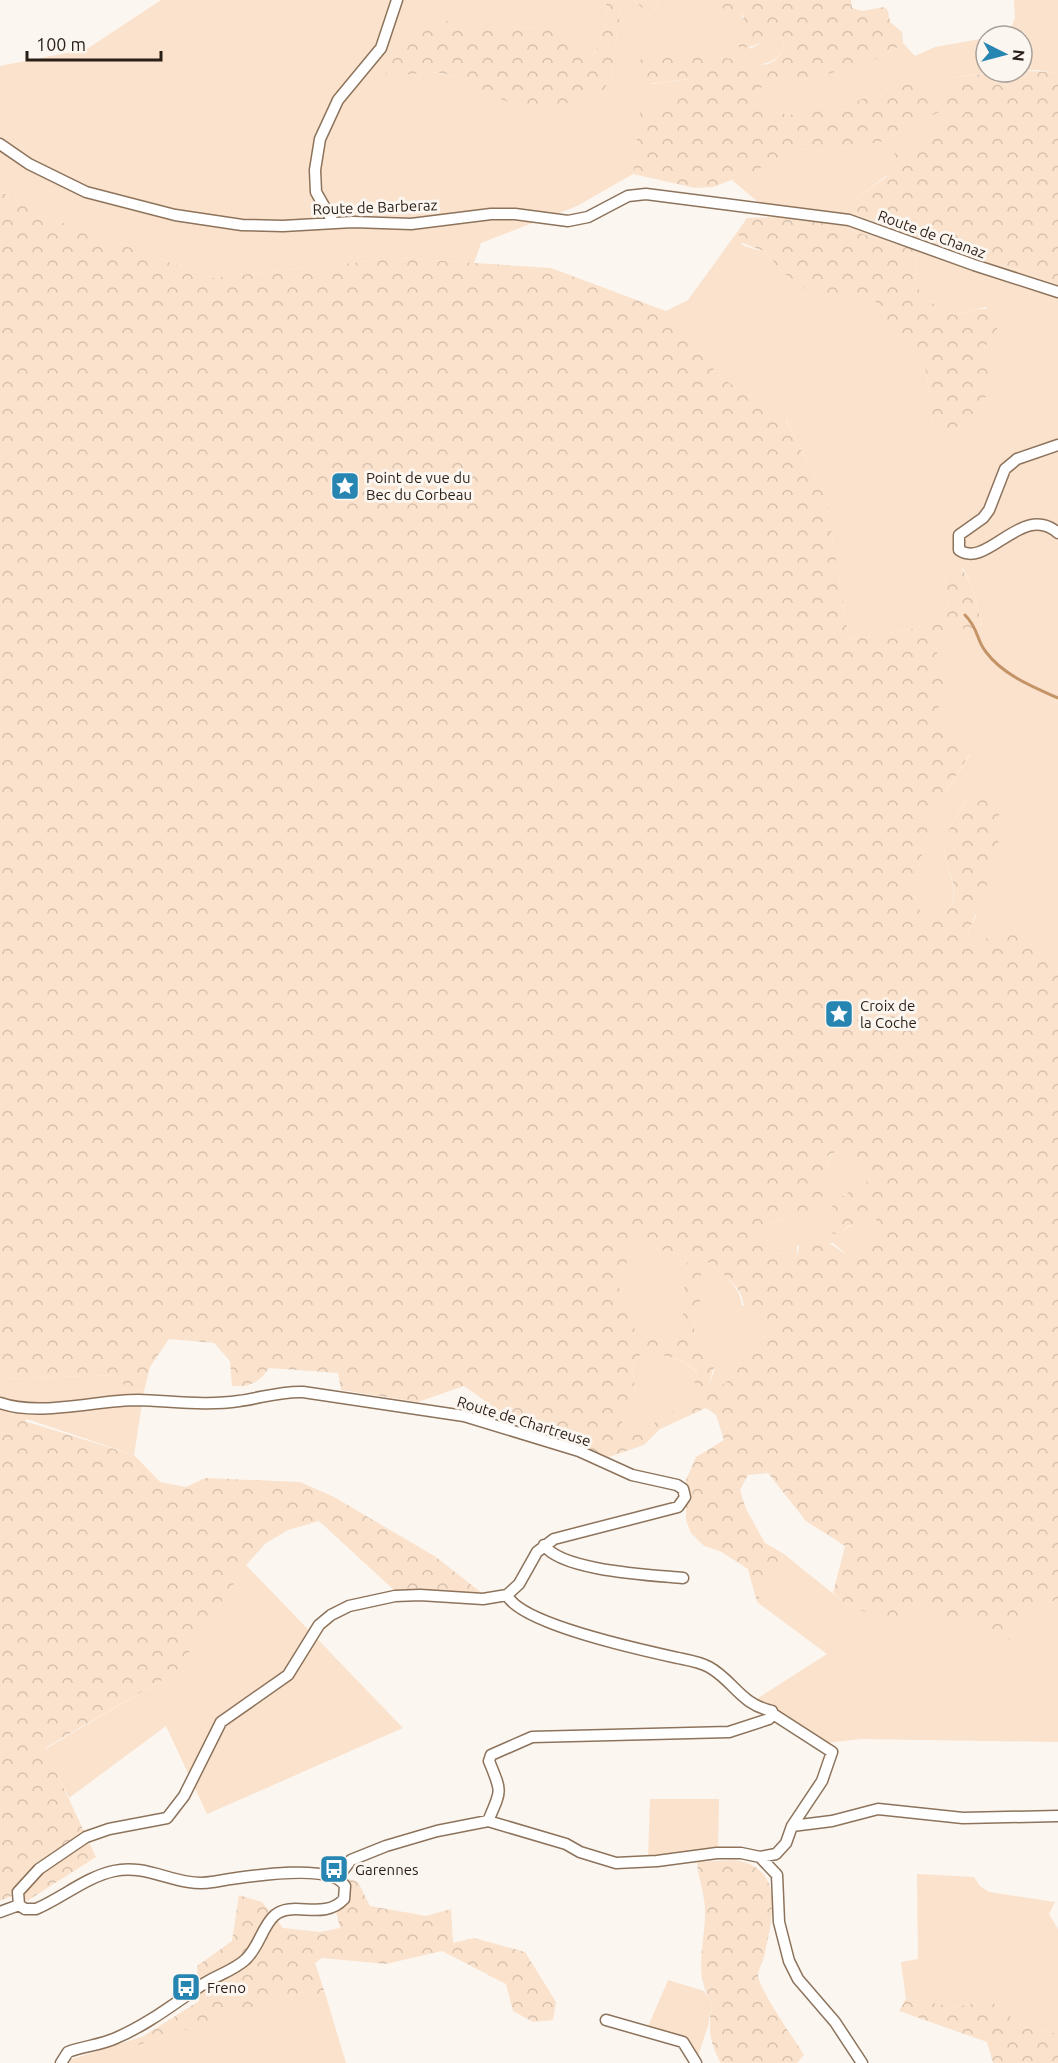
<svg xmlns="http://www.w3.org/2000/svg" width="1058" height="2063" font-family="Ubuntu,sans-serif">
  <defs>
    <pattern id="forest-crowns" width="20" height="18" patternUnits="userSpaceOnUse" patternTransform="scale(1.5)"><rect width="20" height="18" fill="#fae2cc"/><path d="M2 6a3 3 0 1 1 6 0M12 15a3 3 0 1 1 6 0" fill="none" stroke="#d6c1ae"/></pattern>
  </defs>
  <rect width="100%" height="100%" fill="#fcf6f0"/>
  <!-- green -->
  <path fill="#fae2cc" d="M161,0H606L607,22L595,54L584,57L567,38L548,27L503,28L397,76C443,65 466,80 506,101L611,78L622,0H634L650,16L658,7L656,0H697L701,4L741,11L750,49L772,37L783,38L784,49C777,59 771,63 758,65C720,60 662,42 628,67L653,84L690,79V90L663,109L641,104L633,174L577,206L481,243L474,263L397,258L212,278L47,217L0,191V66L87,49Z
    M1014,0H1058V74L1037,70H1022V36H1000L1008,35L1015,18Z
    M986,38V72H993L951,78L942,93L937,95C932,91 927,85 921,84C900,78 861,97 845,110L823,105L790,115L762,110L753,98L759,88C803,78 868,71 903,43L915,56L935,47Z
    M962,107L965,112L962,116L850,204L859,216L1058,284V972L1010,924L990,937L969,946L966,938L976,916L974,790C966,800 944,833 944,847C945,877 968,892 940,919L920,910L913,893L932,813L970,755L948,727L934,699L946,678L936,649L959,629L982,626L974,591L963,568L944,571L948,606L917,628L849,640L826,497L786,420L720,377L666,311L688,300L738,231L740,242L744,246L766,252L780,270L826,294H865L875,301L901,344L914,352L926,371L933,422L939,431L945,434L991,377L984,349L997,329L986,307L954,315C939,306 919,299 916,281C914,269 917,259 914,247L886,242L830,223L776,217L732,180L794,149L825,151L880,142L939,112Z
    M835,1152C847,1157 864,1168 867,1182L843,1195L834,1234H840C849,1225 862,1219 876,1219L878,1224L869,1239L861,1260L851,1258L833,1243L797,1246V1257L791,1258L774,1242L752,1237V1231C762,1222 771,1223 783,1220C822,1209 827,1193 828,1157Z
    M640,1244L687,1257C687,1272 684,1285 683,1300C682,1313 687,1337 671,1343L649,1337L634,1330L616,1280L628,1261L630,1249Z
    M706,1261C722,1273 739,1284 742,1305L765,1317L770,1327C769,1340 756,1338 750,1346C735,1365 742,1372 718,1388L709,1383L714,1372L710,1350L695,1343L694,1314L701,1299V1264Z
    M645,1353C666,1356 683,1356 697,1374C695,1381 693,1390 690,1396C681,1411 637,1435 620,1433L624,1412L636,1392L632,1368L635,1358Z
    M117,1375L130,1393L144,1391L134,1455L27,1419L13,1434L0,1432V1379Z
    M784,1554L852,1609L915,1602L942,1618H970L1005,1643L1048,1602L1058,1600V1742L861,1739L825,1743L755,1700L827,1654L757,1602Z
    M246,1565L403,1728L207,1814L166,1726L69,1798L45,1749L176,1672Z
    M650,1799H719L718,1851L648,1859Z
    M917,1874L974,1877L980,1886L989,1892L1055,1902L1049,1914L1058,1929V2034L1021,2026L996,2004L983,2001L956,2007L906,1999L901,1962L918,1959Z
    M668,1980L704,1991L712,2003L708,2026L698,2056C687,2036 668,2034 647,2029Z
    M324,1990L346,2063H69L72,2059L144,2036L123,2050L302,1992L311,2001Z"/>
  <!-- forest -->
  <path fill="url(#forest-crowns)" fill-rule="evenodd" d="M606,0H622L611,78L599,97C570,102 536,112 508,102C486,93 468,79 445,74C422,69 407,78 386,74L384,64L406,38L436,23L447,21L503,28L548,27L567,38L584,57L595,54L607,22Z
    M634,0H656L658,7L650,16Z
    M697,0H851L852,8L862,11L884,7L888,11L890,22L902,32L903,43C868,71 803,78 759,88L753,98L762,110L790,115L823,105L845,110C861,97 900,78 922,83C927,85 932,91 937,95L942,93L951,78C988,73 1023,67 1058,74V284L859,216L850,204L887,176L892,155L962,116L965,112L962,107L939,112L880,142L825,151L794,149L753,172L713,187L695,188L633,174L641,103L663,108L690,90V79C669,80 651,88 631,78L628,67C657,45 702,54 736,60C746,62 757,66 768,64C775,62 780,55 784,49L783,38C766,36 756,49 739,48L736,31L744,17L741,12L701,4Z
    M0,191L47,217L212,278L397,258L551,268L666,311L720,377L785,419L826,497L849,640L917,628L948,606L944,571L962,568L974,591L982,627L959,629L936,649L946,678L935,699L948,727L970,754L932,813L913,893L920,910L940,919C969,892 945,877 944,847C944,832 966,802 974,789C980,794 991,800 995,806C1013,829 977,912 966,938L969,945L990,937L1010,924L1058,972V1600L1048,1602L1005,1643L970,1618H942L915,1602L898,1618L852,1609L833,1593L845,1546L806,1521L768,1473L748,1475L740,1490L746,1509L765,1543L784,1554L757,1602L748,1569L720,1551L704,1546L691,1533L686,1520V1480L696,1457L724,1440L716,1415L706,1408L660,1429L644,1445L609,1457L529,1432L464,1386L418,1402L341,1390L338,1373L269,1368C259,1383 250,1387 232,1386L230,1361L214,1343L169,1339L150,1367L144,1391L130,1393L116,1375L0,1379ZM835,1152C847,1157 864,1168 867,1182C847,1193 825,1202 826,1227L834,1234H840L848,1226L876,1219L878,1224L869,1239L861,1260C836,1255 832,1233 800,1242L797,1257L791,1258L774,1242L753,1237L752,1231C762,1222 770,1223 782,1220C826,1209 826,1197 828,1156ZM640,1244L687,1257C687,1272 684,1285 683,1300C682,1313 687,1337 671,1343L649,1337L635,1330L616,1280L628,1261L630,1249ZM706,1261C718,1270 731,1279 739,1291C743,1298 743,1306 748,1314L765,1317L770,1327C769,1340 756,1338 750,1346C735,1365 742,1372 718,1388L709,1383L716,1360L710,1350L695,1343L694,1314L701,1299V1264ZM645,1353C666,1356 683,1356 697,1373C695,1381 693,1390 690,1396C681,1411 637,1435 620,1433L624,1412L636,1392L632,1368L635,1358Z
    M776,217L830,223L886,242L914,247C917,259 914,269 916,281C919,299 939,306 954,315C969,313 990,301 1000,317L997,329L984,349C986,357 991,368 991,377C993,399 963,426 945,434L939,431L933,422L926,371L914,352L901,345L875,301L865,294H826L804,288L780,270L766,252L740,242L738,231L747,218Z
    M18,1419L134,1455L160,1482L186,1487L205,1478L300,1482L334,1497L436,1557L483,1594L395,1591L319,1521L288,1530L266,1543L246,1565L176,1672L45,1748L96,1857L27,1901L12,1896L0,1901V1432L13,1434Z
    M734,1860C787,1867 772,1920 764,1957C763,1962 758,1970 758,1975C759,1990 795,2040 804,2055L797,2063H721C709,2043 708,2026 712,2003C692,1973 706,1942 705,1908C704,1892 698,1877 697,1862Z
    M349,1879L358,1882L370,1906L426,1916L451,1909L453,1943L474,1938L525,1952L556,2002L553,2020L533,2022L513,2011L506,1984L442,1951L386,1964L322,1958L315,1963L324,1990L311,2001L302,1992L120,2051L199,2001L197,1966L232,1941L239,1895L262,1902L283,1928L320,1932L340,1928L336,1911C350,1902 351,1895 349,1879Z
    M906,1999L956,2007L983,2001L996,2004L1021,2026L1058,2034V2063H993L987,2042L899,2011Z"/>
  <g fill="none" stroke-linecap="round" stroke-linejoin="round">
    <!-- stream -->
    <path stroke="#c49467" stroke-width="3" d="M965,615C979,629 976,640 986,652C1003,675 1033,687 1058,698"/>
    <!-- minor casing -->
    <g stroke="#8d735b" stroke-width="13">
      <path id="minor" d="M0,144L29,164L86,192L175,215L242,225L283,226L353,222L411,224L491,214H515L568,221L588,217L628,196L646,194L849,220L974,265L1058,292
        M333,222L316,192L315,170L320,139L338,100L381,48L397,0
        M1058,445L1017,459L1005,469L989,510L983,518L959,535V550C987,570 1023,501 1058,533
        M0,1403C40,1417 96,1400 138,1400C172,1401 206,1406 239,1401C261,1398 281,1391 303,1392L464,1416L579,1451L632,1475L677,1485L683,1489L685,1497L678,1507L554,1539L537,1552L519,1584L507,1595L483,1599L420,1595L395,1596L349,1606L331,1615L319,1625L288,1675L221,1722L184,1796L167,1818L109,1829L86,1837L39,1869L18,1892L19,1905
        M544,1545C561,1571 652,1575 683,1578
        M488,1821C502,1789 502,1793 489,1761L491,1755L532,1737L729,1732L769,1719L773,1714
        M792,1826L832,1821L878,1809L963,1818L1058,1816
        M760,1857L777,1875L779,1922L789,1961L798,1979L835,2022L862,2063
        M338,1877L351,1860L386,1846L437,1831L488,1821L566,1844L580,1852L616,1863L657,1861L717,1853H741L760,1857L776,1854L786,1843L792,1826L822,1781L832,1752L773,1714L772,1711C740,1704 734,1681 709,1667C700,1662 688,1660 678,1658C646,1651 520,1624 507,1595
        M19,1905L25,1909H36C62,1898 86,1877 114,1871C148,1863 178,1888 212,1882C238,1878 331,1861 345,1886L344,1899C324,1921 293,1900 275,1915C262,1926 259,1948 245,1960C234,1970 218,1975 205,1983C176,2002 149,2024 116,2038C101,2045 84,2046 68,2052L61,2063
        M0,1912L19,1905
        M606,2020L683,2042L696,2063"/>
    </g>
    <!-- minor -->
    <use href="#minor" stroke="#fff" stroke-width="10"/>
  </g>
  <!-- icons -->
  <defs>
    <g id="sight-square" transform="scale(1.5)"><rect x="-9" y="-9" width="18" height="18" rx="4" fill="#2686b1" stroke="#fcf6f0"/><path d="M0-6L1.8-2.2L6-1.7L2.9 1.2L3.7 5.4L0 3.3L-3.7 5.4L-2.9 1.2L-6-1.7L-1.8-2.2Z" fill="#fff"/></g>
    <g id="bus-square" transform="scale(1.5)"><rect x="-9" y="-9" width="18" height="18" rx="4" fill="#2686b1" stroke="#fcf6f0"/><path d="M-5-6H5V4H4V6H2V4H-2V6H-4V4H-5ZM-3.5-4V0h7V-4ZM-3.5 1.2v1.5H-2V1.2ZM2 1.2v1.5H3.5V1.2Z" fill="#fff"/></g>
  </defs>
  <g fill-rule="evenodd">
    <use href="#sight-square" x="345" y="486"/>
    <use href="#sight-square" x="839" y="1014"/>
    <use href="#bus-square" x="334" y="1869"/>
    <use href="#bus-square" x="186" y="1987"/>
  </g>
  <g text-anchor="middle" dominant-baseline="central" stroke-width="6" stroke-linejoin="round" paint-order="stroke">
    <!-- street labels -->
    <g font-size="15" fill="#2a1f16" stroke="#fcf6f0">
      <text transform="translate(375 207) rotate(-2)">Route de Barberaz</text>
      <text transform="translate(932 234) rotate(20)">Route de Chanaz</text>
      <text transform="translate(524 1421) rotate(17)">Route de Chartreuse</text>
    </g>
    <!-- poi labels -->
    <g font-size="15" fill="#2a1f16" stroke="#fcf6f0" text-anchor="start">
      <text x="366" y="477">Point de vue du<tspan x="366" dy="17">Bec du Corbeau</tspan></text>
      <text x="860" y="1005">Croix de<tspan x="860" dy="17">la Coche</tspan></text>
      <text x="355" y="1869">Garennes</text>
      <text x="207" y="1987">Freno</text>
    </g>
  </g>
  <!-- north arrow -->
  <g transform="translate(1004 54) rotate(96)"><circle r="28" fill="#fcf6f0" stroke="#a8a099" stroke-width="1.5"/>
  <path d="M0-4.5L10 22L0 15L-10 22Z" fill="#2686b1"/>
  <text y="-9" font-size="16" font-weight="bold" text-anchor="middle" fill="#2a1f16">N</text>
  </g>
  <!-- scale -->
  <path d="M27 51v9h134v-9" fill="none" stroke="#2a1f16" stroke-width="3"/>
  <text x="36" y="51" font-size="18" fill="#2a1f16" stroke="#fcf6f0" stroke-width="4.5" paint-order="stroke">100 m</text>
</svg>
